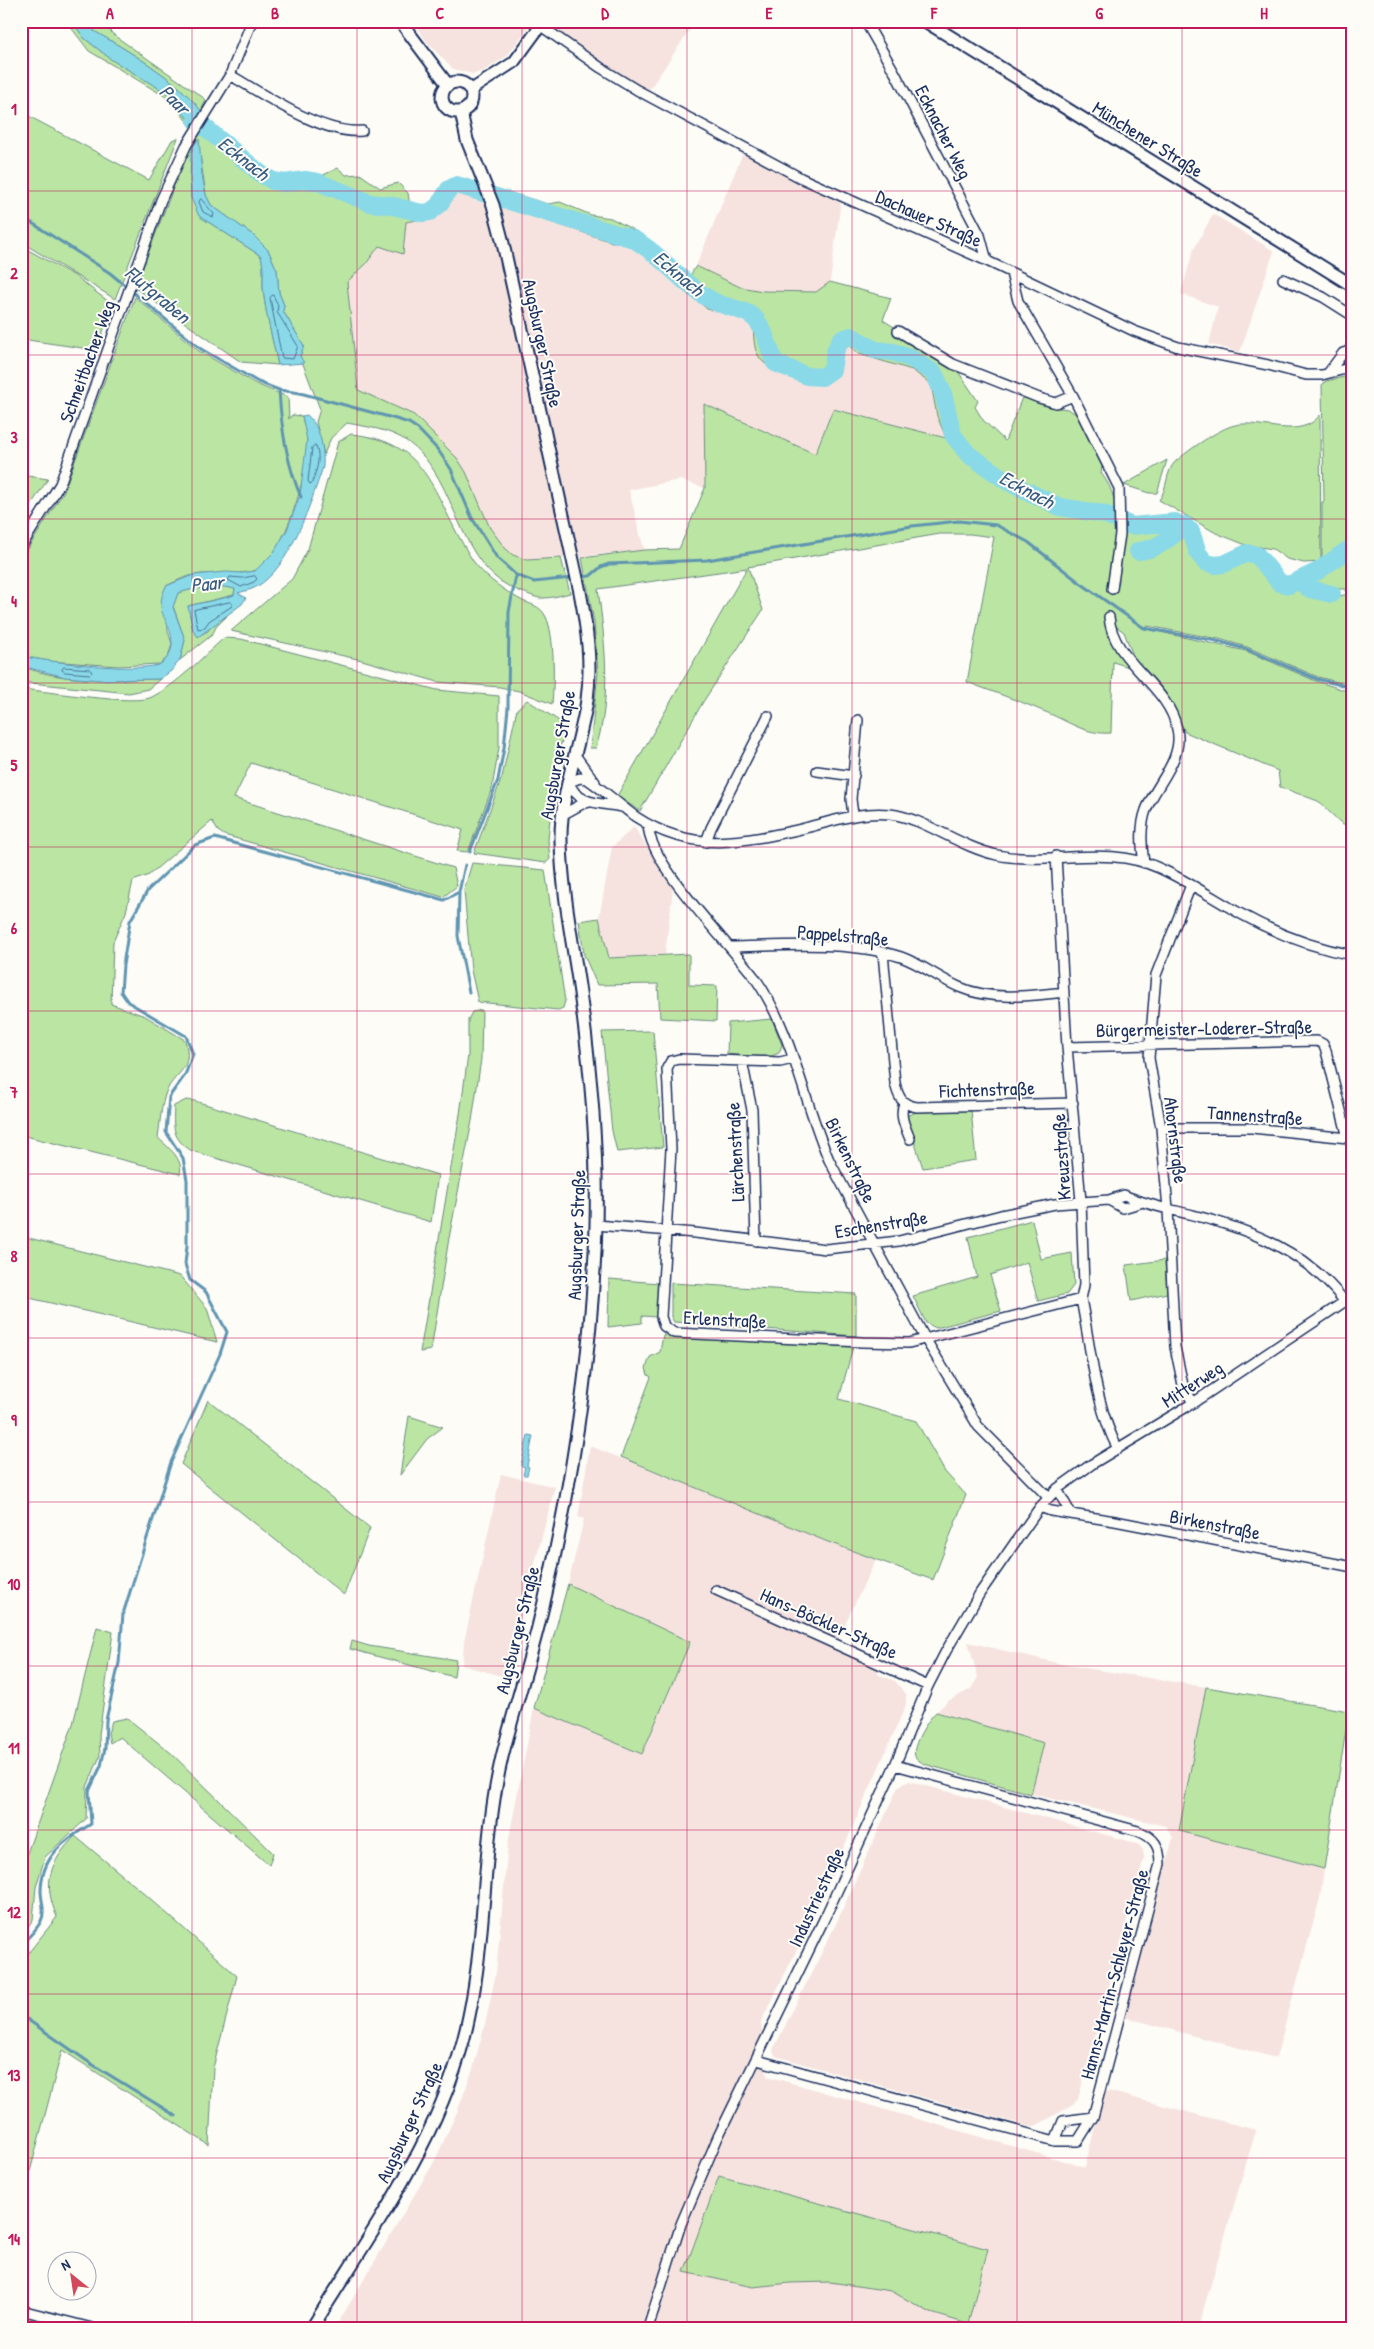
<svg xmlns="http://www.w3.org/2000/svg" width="1374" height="2349" font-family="'Patrick Hand',sans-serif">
  <rect width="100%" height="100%" fill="#fdfcf7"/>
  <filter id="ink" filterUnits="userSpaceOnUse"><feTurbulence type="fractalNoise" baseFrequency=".02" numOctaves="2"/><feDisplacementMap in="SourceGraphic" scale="10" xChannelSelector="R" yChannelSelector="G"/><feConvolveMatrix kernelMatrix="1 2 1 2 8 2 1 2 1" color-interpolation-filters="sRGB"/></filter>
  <g filter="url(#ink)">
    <!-- built -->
    <path fill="#f6e3df" d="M413,21H533L507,56L484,71L473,74L453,69L426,41Z
      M554,21H696L649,90L634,84L583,51L555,31Z
      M743,153L800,183L841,200L830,282L816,292L763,291L740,287L696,266Z
      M455,189L477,195L507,208L612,242L629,241L707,309L744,317L753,324L758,356L794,377L828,383L839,370L842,351L849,346L859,354L912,370L931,384L937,416L947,438L833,409L815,455L704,404L705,488L680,480L629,490L644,550L543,561L527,560L513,555L505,548L490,528L476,500L466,472L457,458L414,415L358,391L347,282L366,264L379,246L406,222L432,217L443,206L452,190Z
      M1213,214L1274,251L1240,352L1209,344L1218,307L1181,294L1193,251Z
      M634,827L673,888L665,955L608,958L599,918L612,847Z
      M590,1446L876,1559L838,1639L884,1659L877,1674L895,1681L906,1694V1705L816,1911L761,2022L767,2076L1085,2167L1104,2090L1256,2130L1198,2328H335L434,2162L457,2112L473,2069L486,2020L496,1973L508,1843L534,1708L642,1754L690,1643L568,1584L584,1519L578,1517Z
      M501,1474L555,1487L505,1677L462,1665L464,1642Z
      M968,1642L1066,1665L1206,1687L1179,1831L1324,1869L1320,1898L1276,2058L1124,2017L1173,1838L1166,1826L1031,1794L1043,1743L936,1712L948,1701L971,1689L978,1677Z
      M909,1781L1132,1842L1139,1845L1143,1850L1144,1858L1078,2099L1073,2105L1037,2125L1030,2127L775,2056L773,2050L836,1924L898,1787Z"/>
    <!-- green -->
    <path fill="#bbe5a2" stroke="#6b8a80" d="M66,21H72L84,38L112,60L170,95L190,122L188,123L171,100L89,51Z
      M84,21H100L115,36L201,96L206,100L201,111C179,80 127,50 94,31Z
      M21,112L149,180L172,140L178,138L115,299L21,242Z
      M207,126L283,180H295L299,175L307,174L317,178L338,168L346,175L360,174L380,188L398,183L408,193L410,206C442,219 434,191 451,183C457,180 468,185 475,187L477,195L455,189C449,192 447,199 444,204C435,219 421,219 406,222L403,254L379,246L366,264L347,282L358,390L414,415L457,458L466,472L490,528L505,548L513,555L527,560L561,558L570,593C562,595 552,598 544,598C537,599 529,594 522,592C454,570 461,480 408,442C390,429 367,427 347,423L331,438L324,454L316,422L320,409L300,356L304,346L283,311L284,305L279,293L277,270L268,250L253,235L211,205L206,195L200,155L199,216L261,256C264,268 263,275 263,287C265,313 273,340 278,365L241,362L135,288L188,149Z
      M495,188L548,204L560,202L591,215L611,218L639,233L688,279L696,266L740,287L763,291L816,292L830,282L891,298L883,320L953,364L978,401L975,407L983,420L1005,441L1023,395L1052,407L1068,409L1076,414L1102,466L1101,473C1127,506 1112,539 1111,577L1120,568L1125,531C1140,532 1155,526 1170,525L1174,531L1148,546L1134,548L1130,551L1134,555L1159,552L1168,542L1187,534C1195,544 1189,570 1215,572C1232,574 1237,555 1255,558C1272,574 1272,597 1302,587C1316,597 1330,600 1347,594L1346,589H1325L1312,586L1310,581L1348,554H1353V686L1318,677L1247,647L1219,639L1147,626L1142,628L1246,651L1316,681L1353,693V824L1343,825L1318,801L1280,787L1278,771L1185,732L1177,715L1135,661L1124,632L1107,620L1109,634L1132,668L1113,662L1111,733C1084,735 1067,720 1043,711C1018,700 992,692 967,682L994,537L970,534H940L748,567L763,610L703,702L640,811L617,796L747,568L598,589C605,642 612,697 596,748H590L598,673L594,622L582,558L644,550L679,549L705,488L704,404L815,454L833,409L946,438L937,416L931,384L912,370L859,354L849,346L842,351L839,370L828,383C809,380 768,375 758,355C753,347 754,334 753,324L744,317L707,309L629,241L612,242L501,206Z
      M21,246L75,276L113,305L96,350L21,339Z
      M135,297L199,351L256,384L288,397L289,419L292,415L302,416C303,424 307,433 307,442C308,474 286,554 256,570C246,575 209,572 195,575C185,576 175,582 166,586L168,631L172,644L168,657L160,664L118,666L48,661L21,656V560L64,491Z
      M1353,375V543L1322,562V502H1324L1322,385L1326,381Z
      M1320,415L1321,562L1304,563L1287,559L1273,549L1246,545L1216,533L1159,500C1168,489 1165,471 1176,461C1189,450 1218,429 1235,425C1262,419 1300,441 1320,415Z
      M351,434C422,441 430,483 459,537C465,547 470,558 477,566C489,580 504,590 519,599C529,605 540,604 546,617C555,635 554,683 552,704L519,691L500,687L438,682L362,660L231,631L292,579L308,549L338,442Z
      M1167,460L1157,493H1149L1124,485Z
      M21,475L48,479L21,520Z
      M224,586L235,589L234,595L188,606L193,630L198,636L208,631L212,625L227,616L216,627L212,635L180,660L185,640L173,606L178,593L192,589Z
      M224,638L241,639L437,690L499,696V748L492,788L468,852L457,851L463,830L251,763L234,798L453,868L457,886L443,897L224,835L218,831L212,821L149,875L133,881L126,912L113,942L111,1004L145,1016L185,1040C194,1071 176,1070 166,1092C161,1105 160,1124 158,1138C168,1147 184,1159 180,1174L21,1135V689C46,691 136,706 152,697C179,683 201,658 224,638Z
      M21,666C65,683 114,680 160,679L148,689L129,693L21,682Z
      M527,700L567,726L555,762L548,840L550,859L546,863L474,853L502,777L517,709Z
      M472,863L545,870L565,1001L563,1008L558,1010L478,1002L471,970L464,890Z
      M599,918L609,958L689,954V985L717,986L716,1021L660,1018L658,984L597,985L584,955L579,921Z
      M482,1010L481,1059L472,1121L449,1238L431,1350L420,1352L460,1114L468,1055V1020L472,1012Z
      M772,1019L782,1045L779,1053C765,1061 743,1055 727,1054L728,1023Z
      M653,1031L663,1147L617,1152L612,1131L602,1032Z
      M186,1100L195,1101L438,1175L431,1222L192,1151C172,1139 173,1128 174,1106Z
      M971,1110L976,1160L923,1168L906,1116L916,1112Z
      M1032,1220L1041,1259L1072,1253L1074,1285L1067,1294L1038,1301L1027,1262L990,1275L1001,1311L936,1328L926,1323L913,1296L977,1277L968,1237Z
      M21,1236L180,1276L207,1308L217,1342L21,1296Z
      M1165,1260L1167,1293L1131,1301L1126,1265Z
      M609,1279L659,1283L657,1317L642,1316V1323L608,1327Z
      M671,1283L856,1294V1336L674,1322L671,1317Z
      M663,1335L853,1347L839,1399L916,1421L945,1472L966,1495L933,1580L828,1542L621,1457L651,1377L648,1375L646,1368L650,1357L660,1352Z
      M208,1400L370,1528L344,1595L181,1464Z
      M409,1416L443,1427L427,1439L400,1475Z
      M568,1584L690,1642L642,1754L534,1708Z
      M97,1627L113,1632L99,1735L100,1756L87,1787L86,1819L45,1857L36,1887L33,1920L21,1935V1870L73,1724Z
      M352,1641L369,1646L456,1660L454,1677L350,1649Z
      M1206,1687L1349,1711L1324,1869L1179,1831Z
      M936,1712L1044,1743L1031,1794L924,1764C921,1762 916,1759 915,1756C911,1746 929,1718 936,1712Z
      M127,1718L171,1753L273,1853L269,1865L120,1737L110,1743L108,1733L112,1721Z
      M75,1836L144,1893L237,1976L213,2068L209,2145L62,2050L21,2206V1962L57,1917C42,1882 50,1862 75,1836Z
      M719,2176L988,2249L968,2324L931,2313L891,2291L830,2282L790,2283L753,2287L684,2272Z
      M21,2315L69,2328H42L21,2324Z"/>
    <!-- water -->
    <path fill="#8ad9e8" stroke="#5e95b1" d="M72,21H84L94,31C127,50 179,80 201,111L190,122L170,95L112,60L84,38Z
      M199,139L202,175L206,195L211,205L253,235L268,250L277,270L279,293L284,305L283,311L304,346L300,356L304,363L278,365C273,340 265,313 263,287C263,275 264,268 261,256L199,216L191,198L190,177L191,153L194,145Z
      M307,415C321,427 324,449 323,467C311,502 290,569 256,587C251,590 244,591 238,593L246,598L242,604L198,637L193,630L188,606L228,597L234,595L235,589C217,584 195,588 178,593L173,607L185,640L180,660L171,671L160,679L100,680L65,677L21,666V656C48,662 134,672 158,665C166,662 172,652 172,644C172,619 152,615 166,586L193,575L226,572L242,573L255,571L274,552L287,530L300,495L307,440L302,416Z
      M528,1435L533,1436L527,1466L529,1467L527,1475H523L525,1467L521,1466Z"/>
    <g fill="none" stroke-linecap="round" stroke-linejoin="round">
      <!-- shore -->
      <path stroke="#477395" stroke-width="1" d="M201,199L214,214L213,217L203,212L199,202Z
        M273,295L278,305L277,312L298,346L293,359L282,358L270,298Z
        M315,445C322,457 316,471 312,483L310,484L308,481L312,448Z
        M255,576L257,579L254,582L241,587L228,580L230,577L242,578Z
        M230,602L232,603V606L209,621L204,628L198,629L194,610Z
        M64,667L90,669L92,672L90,674L65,672L62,670Z"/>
      <!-- stream -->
      <path stroke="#5e95b1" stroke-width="3" d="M21,216L110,273L201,349L258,382L279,390L300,393L389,417L409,423L418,429L438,450L451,469L472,518L497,558L516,575L534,582L590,576L601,567L609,564L707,560L912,526L959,521L996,525L1028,542L1079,582L1144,628L1217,641L1246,649L1317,679L1353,688
        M279,390C281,426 287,465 301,497
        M470,852L498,780L504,748L508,708L509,612L516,575
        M465,865L459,892L458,936L469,992
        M21,1945C27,1938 37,1930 41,1921C46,1911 41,1901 41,1891C41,1857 64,1840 91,1824L89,1791L101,1766L105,1748L106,1720L119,1663L123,1614L171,1462L220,1354L227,1332L206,1292L190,1280L185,1264L187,1246V1180L183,1158L166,1132L169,1097L185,1075L193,1054L186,1036L128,1002L121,992L123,965L130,921L148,890L195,845L215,838L444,900L459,892
        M21,2015L90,2063L176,2116"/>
      <!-- river -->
      <path stroke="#8ad9e8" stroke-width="18" d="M196,120L261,174L273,181L285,183L305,180L318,182L370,203L389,205L422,213L430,212L439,205L449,189L457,185L633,239C664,256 684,287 715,302C727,308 749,309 757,321C766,332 769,349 775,363L807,376L822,377L832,370L835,352L840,340L851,336L875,350L893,352L912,359L934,373L943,393L953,435L968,454L1008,482L1060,507L1104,514L1132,526L1175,522L1191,531L1198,553L1205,562L1215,565L1224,564L1247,553L1257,555L1280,583L1289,585L1318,571L1346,551L1353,550
        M1138,551C1156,550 1171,538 1185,525
        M1300,581L1309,589L1332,594"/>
      <!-- minor casing -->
      <g stroke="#1b2f5e" stroke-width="12">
        <path id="minor" d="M865,21L895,73L980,235L987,261
          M541,26L601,68L637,90L801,178L987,261L1134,331L1178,347L1268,365L1306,375H1322L1353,367
          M230,75C265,95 322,135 362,131
          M1011,273L1018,301L1073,396L1119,488L1120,534L1112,589
          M1283,279L1323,297L1353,316
          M898,331L953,364L1039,398L1056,403L1073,396
          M1350,351L1353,341
          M1329,372L1343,353L1350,351L1353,352
          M21,547L60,484L161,200L186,146L230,75L252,21
          M1109,617C1113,663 1168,684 1177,729C1184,759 1156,784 1146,810C1140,827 1141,844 1144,863
          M575,755L595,782
          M817,771L854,776
          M622,807C603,803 576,805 569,782L580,778L587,779C604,790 619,805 636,817C692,854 744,842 805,828C834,821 859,811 890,814C925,818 959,847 997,855C1050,866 1107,844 1159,868C1188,881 1214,899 1241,914C1275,933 1314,948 1353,955
          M562,815L582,804L590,802
          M853,815L851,799L858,720
          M648,824C648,864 730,944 755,978C793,1032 803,1100 829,1160L926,1340L978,1426L1048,1497
          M706,842L711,828L768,716
          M1056,856L1067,1047L1081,1201L1084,1285L1081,1299C1091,1348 1095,1406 1118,1449
          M1191,885L1156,975L1149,1058L1161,1128L1168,1209L1175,1347L1183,1385L1193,1403
          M730,947C783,946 850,940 901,957C921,964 939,978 959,987C991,1001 1030,996 1064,992
          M883,953L895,1083C898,1097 902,1105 917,1107L1073,1103
          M1067,1047L1317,1041L1323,1044L1326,1051L1348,1138L1353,1147
          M793,1059L780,1062L679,1059L671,1061L667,1068L671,1149L661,1317L664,1326L674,1333L862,1342L909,1343L1081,1299
          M742,1061L752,1110L756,1241
          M904,1103C899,1116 905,1126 910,1139
          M1161,1128H1252L1348,1138
          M1109,1200L1123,1208L1140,1203
          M596,1225L695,1233L826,1249L899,1241L1001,1215L1055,1204L1109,1200L1124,1195C1146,1205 1169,1209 1193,1215C1252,1230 1307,1252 1345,1302
          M1057,1489L1071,1514
          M1040,1507L1051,1511L1115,1521L1353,1567
          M716,1590L928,1686
          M757,2060L1055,2141H1078L1093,2117L1160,1864C1160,1846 1155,1838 1138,1831L895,1765
          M1055,2141L1063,2121L1093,2117
          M21,2310L92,2328
          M648,2328L681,2224L718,2137L827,1913L895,1765L928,1686L946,1651L980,1593L1016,1541L1040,1507L1057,1489L1092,1464L1193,1403L1353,1296"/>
      </g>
      <!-- tertiary casing -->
      <g stroke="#1b2f5e" stroke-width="14">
        <path id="tertiary" d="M471,90L514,62L544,21"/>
      </g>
      <!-- secondary casing -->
      <g stroke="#1b2f5e" stroke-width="15">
        <path id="secondary" d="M400,21L448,85
          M925,21L1353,286
          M442 97a15 15 0 1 1 30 0a15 15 0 1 1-30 0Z
          M312,2328C372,2230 446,2131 469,2016C487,1931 482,1842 502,1757C513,1713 527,1670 538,1627C570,1498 592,1358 596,1226C598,1148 591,1071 580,993C573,943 562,892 561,841C560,793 580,747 587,700C592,663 587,628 580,592L502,239L493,205L467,140L461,112"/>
      </g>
      <!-- minor -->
      <use href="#minor" stroke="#fdfcf7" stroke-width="9"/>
      <!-- tertiary -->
      <use href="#tertiary" stroke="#fdfcf7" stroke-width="10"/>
      <!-- secondary -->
      <use href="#secondary" stroke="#fdfcf7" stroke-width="11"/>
    </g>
  </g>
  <!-- grid -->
  <path fill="none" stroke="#c2185b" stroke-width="1" stroke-opacity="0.55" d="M192,21V2328M357,21V2328M522,21V2328M687,21V2328M852,21V2328M1017,21V2328M1182,21V2328M21,191H1353M21,355H1353M21,519H1353M21,683H1353M21,847H1353M21,1011H1353M21,1174H1353M21,1338H1353M21,1502H1353M21,1666H1353M21,1830H1353M21,1994H1353M21,2158H1353"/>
  <g text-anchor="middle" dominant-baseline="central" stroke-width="4" stroke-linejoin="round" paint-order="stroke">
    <!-- street labels -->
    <g font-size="19" fill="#1b2f5e" stroke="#fdfcf7">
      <text transform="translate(944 132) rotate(63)">Ecknacher Weg</text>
      <text transform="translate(1148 139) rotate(32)">Münchener Straße</text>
      <text transform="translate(929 218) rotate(24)">Dachauer Straße</text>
      <text transform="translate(543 343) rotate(78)">Augsburger Straße</text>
      <text transform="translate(87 361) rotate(-70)">Schneitbacher Weg</text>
      <text transform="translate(557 755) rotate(-80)">Augsburger Straße</text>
      <text transform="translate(843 935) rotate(5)">Pappelstraße</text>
      <text transform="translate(1204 1028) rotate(-1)">Bürgermeister-Loderer-Straße</text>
      <text transform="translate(987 1089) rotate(-2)">Fichtenstraße</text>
      <text transform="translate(1255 1115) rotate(4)">Tannenstraße</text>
      <text transform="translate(1176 1140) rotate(83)">Ahornstraße</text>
      <text transform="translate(735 1152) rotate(-93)">Lärchenstraße</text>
      <text transform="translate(1061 1157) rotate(-94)">Kreuzstraße</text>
      <text transform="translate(851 1160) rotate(64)">Birkenstraße</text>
      <text transform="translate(881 1224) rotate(-9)">Eschenstraße</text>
      <text transform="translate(576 1235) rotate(-88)">Augsburger Straße</text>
      <text transform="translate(725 1319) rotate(3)">Erlenstraße</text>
      <text transform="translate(1192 1384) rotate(-33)">Mitterweg</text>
      <text transform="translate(1215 1524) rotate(11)">Birkenstraße</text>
      <text transform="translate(829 1623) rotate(24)">Hans-Böckler-Straße</text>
      <text transform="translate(517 1630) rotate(-76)">Augsburger Straße</text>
      <text transform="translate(816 1897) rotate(-65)">Industriestraße</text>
      <text transform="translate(1114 1974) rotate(-75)">Hanns-Martin-Schleyer-Straße</text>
      <text transform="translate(409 2122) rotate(-65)">Augsburger Straße</text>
    </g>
    <!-- water labels -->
    <g font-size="20" font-style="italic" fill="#375a80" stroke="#fdfcf7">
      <text transform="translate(175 99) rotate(45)">Paar</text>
      <text transform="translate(244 158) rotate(38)">Ecknach</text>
      <text transform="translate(679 273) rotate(40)">Ecknach</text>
      <text transform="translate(158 294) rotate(40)">Flutgraben</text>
      <text transform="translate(1027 489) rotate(28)">Ecknach</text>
      <text transform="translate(207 583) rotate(-6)">Paar</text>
    </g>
  </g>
  <!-- margin -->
  <rect width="1374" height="2349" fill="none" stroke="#fdfcf7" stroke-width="55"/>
  <!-- north arrow -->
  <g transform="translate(72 2276) rotate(330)"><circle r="24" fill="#fdfcf7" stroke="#a3aaba"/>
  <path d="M0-4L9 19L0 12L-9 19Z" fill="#d1495b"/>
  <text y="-8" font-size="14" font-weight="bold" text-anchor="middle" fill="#1b2f5e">N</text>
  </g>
  <rect x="28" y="28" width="1318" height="2294" fill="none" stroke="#c2185b" stroke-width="2"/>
  <g font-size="16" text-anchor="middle" font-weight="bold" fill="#c2185b">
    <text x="110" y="19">A</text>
    <text x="275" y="19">B</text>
    <text x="440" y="19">C</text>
    <text x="605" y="19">D</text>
    <text x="769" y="19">E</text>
    <text x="934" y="19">F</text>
    <text x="1099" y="19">G</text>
    <text x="1264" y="19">H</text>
    <text x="14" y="115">1</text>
    <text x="14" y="279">2</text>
    <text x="14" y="443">3</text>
    <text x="14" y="607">4</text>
    <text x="14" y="771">5</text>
    <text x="14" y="934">6</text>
    <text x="14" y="1098">7</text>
    <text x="14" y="1262">8</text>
    <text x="14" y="1426">9</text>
    <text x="14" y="1590">10</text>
    <text x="14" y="1754">11</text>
    <text x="14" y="1918">12</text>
    <text x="14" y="2081">13</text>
    <text x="14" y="2245">14</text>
  </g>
</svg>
